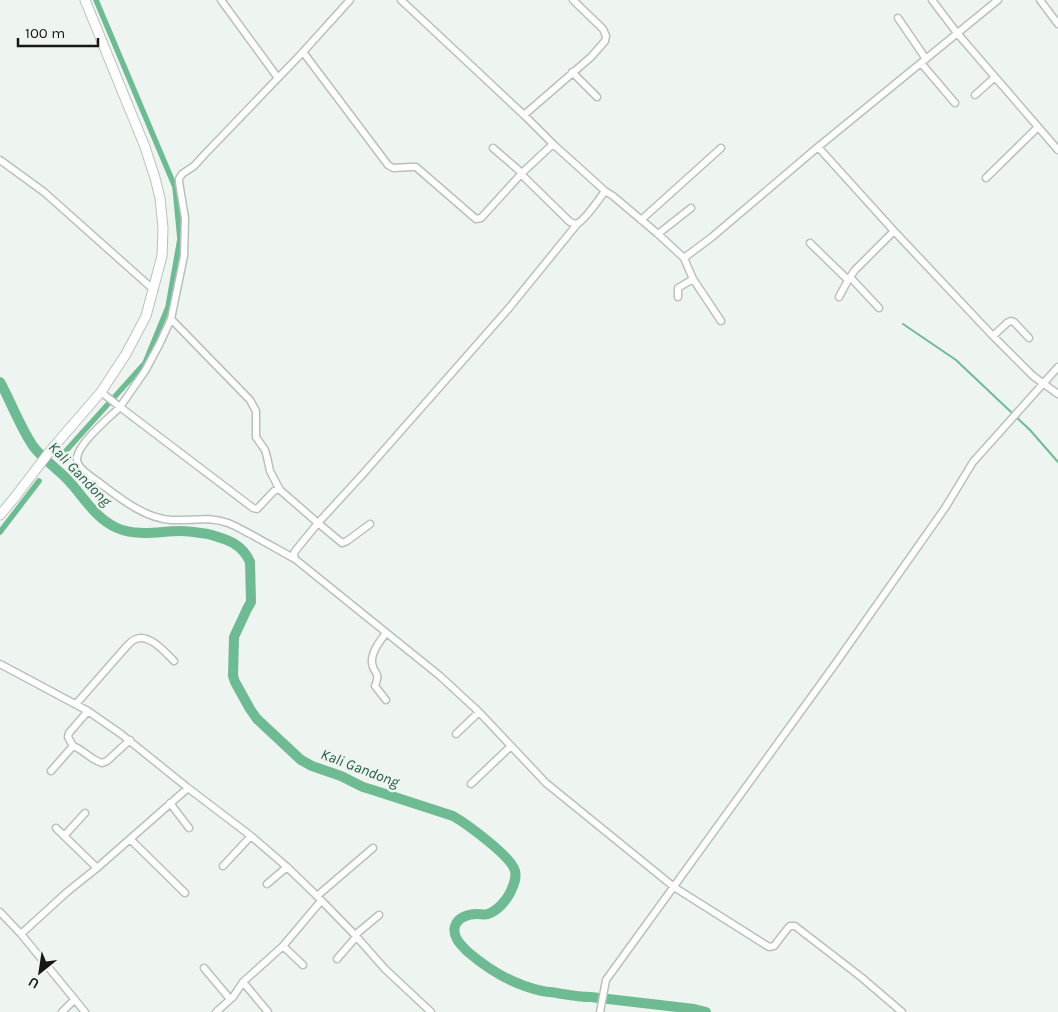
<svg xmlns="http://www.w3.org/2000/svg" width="1058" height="1012" font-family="Karla,sans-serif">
  <rect width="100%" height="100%" fill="#eef5f1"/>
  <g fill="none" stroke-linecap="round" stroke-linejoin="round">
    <!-- stream -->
    <path stroke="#6eba93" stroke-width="2" d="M903,324L956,360L1030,430L1058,462"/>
    <!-- canal -->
    <path stroke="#6eba93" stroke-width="5.5" d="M64,453L145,363L168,307L180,239L175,187L96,0
      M0,532L39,481"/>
    <!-- river -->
    <path stroke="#6eba93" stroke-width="10" d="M0,382C11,402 20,427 33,446C41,457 56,468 66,478C83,495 94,518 117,528C138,537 160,531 181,531C190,531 199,533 208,534C226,539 242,543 250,562L251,602L247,609L234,637L233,676L235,682L250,709L257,719L301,760L312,766L341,776L363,787L373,790L453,816C467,824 512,857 515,871C517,879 513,886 510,893C506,901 497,911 488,914C485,915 481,914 477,914C469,914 458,917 455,926C452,937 461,945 468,952C489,970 514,985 542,991C547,992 552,992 557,993C569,995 578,997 591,997L694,1009L706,1012"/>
    <!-- street casing -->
    <g stroke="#b9c0bc" stroke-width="9">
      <path id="street" d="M221,0L278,78
        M401,0L524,115L553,144L605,191L613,196L658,234L684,258L712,237L818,147L998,0
        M932,0L957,33L1058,150
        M1040,0L1058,24
        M898,18L926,59
        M303,52L388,165L393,168L411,167H416L476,219L481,218L522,173L553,144
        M921,63L955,103
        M572,72L597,97
        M975,95L995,77
        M524,115L591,57L605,41L606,36L603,29L573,0
        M818,147L894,231L993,336L1033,376L1058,394
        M493,148L522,173
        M0,160L44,192L154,290
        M521,174L570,222C574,223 575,225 578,223C585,220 600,198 605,191
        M986,178L1038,127
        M641,220L721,148
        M658,234L691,208
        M810,243L848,280
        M684,258L693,279L721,321
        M850,277L879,308
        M678,297V288L693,279
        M839,297L848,280L855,270L894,231
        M171,319L250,400L256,411V437L265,450L267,457L270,471L280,490
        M993,336L1007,323L1011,321L1014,322L1029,338
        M101,392L120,407L145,371L159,345L171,319L184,256L185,218L179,182V179L182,174L194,166L205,154L303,52L350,0
        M370,524L347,541L342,543L318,523L363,474L509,308L578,223
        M295,559C281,551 266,543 252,535C244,531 236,526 228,523C208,516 191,521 171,520C143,518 119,497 97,481C91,476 77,469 77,459C77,444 109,418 120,407L253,508L257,509L274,491L277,490H280L318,523L296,550L294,553L295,559L440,676L479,712L546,783L674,887L769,947L774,946L788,928L790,926H795L861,977L902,1012
        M386,633C380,641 371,652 372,663C374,676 381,670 375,686L386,700
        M0,664L88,711L121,734L188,788L251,836L287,867L317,896L355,935L385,969L431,1012
        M76,704L126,647C129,644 132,640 136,639C149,633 166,653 174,661
        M456,734L479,712
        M73,746L68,737L69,733L88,711
        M51,771L73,746C84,750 91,760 102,763L107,761L130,740
        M471,784L511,746
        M170,803L189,828
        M56,828L97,868
        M64,836L85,813
        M130,839L185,893
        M223,866L251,836
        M267,884L287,867
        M317,896L373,848
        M0,912L21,934L67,892L97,868L188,788
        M21,934L85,1012
        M355,935L379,915
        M283,946L303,965
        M337,959L356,937
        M204,968L230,999
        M243,982L268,1012
        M62,1012L74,1000
        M216,1012L233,997L243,982L283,946L321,901
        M600,1012L606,980L833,667L945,508L973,462L1058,367"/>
    </g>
    <!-- secondary casing -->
    <g stroke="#b9c0bc" stroke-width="11">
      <path id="secondary" d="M0,515L15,497L50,451L101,392L126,354L146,316L162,256L163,228L160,198L155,178L145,147L85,0"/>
    </g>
    <!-- street -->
    <use href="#street" stroke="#fff" stroke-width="6"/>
    <!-- secondary -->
    <use href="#secondary" stroke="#fff" stroke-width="9"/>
  </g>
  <g text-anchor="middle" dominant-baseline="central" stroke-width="5" stroke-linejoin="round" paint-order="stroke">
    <!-- water labels -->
    <g font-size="15" font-style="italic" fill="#235d42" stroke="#eef5f1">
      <text transform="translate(80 474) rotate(46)">Kali Gandong</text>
      <text transform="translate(360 768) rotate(21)">Kali Gandong</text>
    </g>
  </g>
  <!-- north arrow -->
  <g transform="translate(40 972) rotate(210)" stroke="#eef5f1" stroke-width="4" paint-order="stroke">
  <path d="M0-4L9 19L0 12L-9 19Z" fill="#161817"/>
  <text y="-8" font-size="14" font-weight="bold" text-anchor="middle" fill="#161817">U</text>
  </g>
  <!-- scale -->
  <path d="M18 38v8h80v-8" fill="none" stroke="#161817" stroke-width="2.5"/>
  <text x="25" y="38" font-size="15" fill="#161817" stroke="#eef5f1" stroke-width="4" paint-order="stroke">100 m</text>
</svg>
